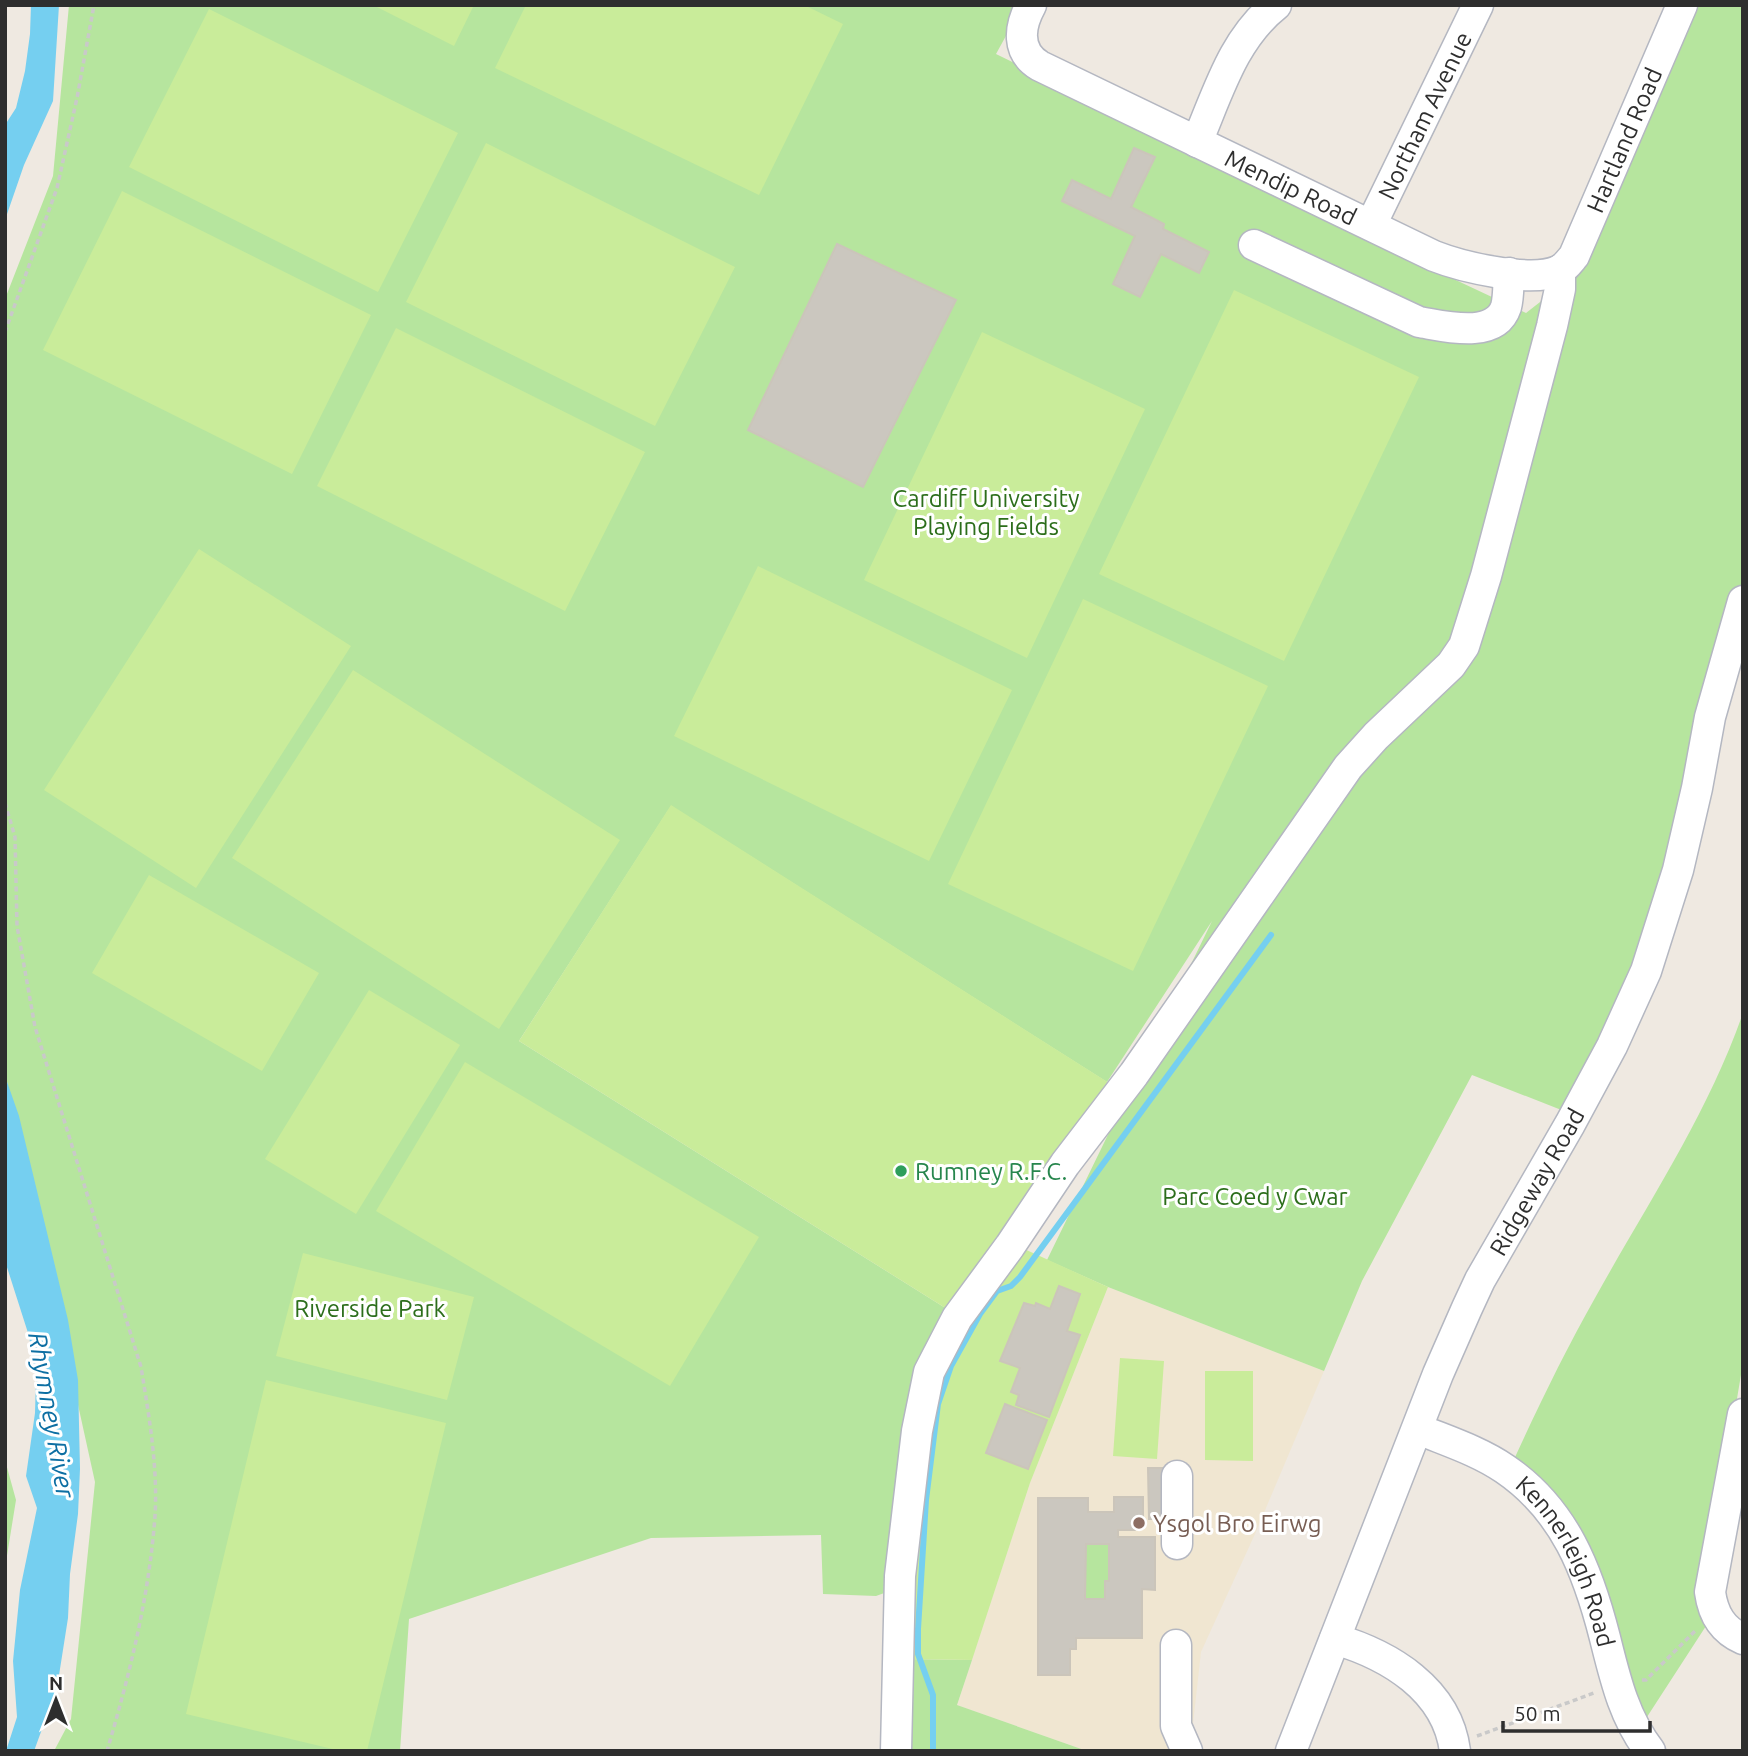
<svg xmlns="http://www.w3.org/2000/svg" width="1748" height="1756" font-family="Ubuntu,sans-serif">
  <rect width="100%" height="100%" fill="#efe9e1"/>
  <!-- education -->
  <path fill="#f0e6d1" d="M1108,1287L1324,1371L1255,1534L1201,1652L1190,1751H1087L957,1705L1030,1483Z"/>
  <!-- green -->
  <path fill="#b6e59e" d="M69,5H1023L996,54L1259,184L1268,193L1430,271L1443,274L1526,313L1577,273L1688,5H1743V581L1727,622L1638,967L1569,1113L1472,1075L1362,1281L1324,1371L1108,1287L1047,1260L1212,921L1107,1082L671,806L519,1041L947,1309L887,1592L876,1596L823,1594L821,1535L651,1538L409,1619L400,1751H54L71,1719L95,1482L5,1073V299L53,176Z
    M1743,1013V1363L1718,1511L1706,1626L1645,1720L1604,1605L1511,1466C1537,1409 1564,1353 1595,1298C1646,1206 1708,1114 1743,1013Z
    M5,1460L16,1500L5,1568Z
    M1086,1544H1109V1581H1105V1599H1085Z
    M905,1659L972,1660L957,1705L1087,1751H904Z"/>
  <!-- pitch -->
  <path fill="#c9ec9a" d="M373,5H474L454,46Z
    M526,5H804L843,24L759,195L495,68Z
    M209,9L458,133L378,292L129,167Z
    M486,143L735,267L655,426L406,302Z
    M122,191L371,315L292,474L43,350Z
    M1234,290L1419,377L1284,661L1099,574Z
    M396,328L645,452L565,611L317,486Z
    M982,332L1145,409L1027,658L864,580Z
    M199,549L351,646L196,888L44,790Z
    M758,566L1012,690L929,861L674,736Z
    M1083,599L1268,686L1133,971L948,884Z
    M353,670L620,840L499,1029L232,858Z
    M671,805L1128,1095L1022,1248L1108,1287L1030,1483L972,1660L905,1659L906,1577L947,1309L519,1041Z
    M149,875L319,973L262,1071L92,973Z
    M369,990L460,1045L356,1214L265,1159Z
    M465,1062L759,1237L670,1386L376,1211Z
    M303,1253L474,1297L447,1400L276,1356Z
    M1120,1358L1164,1361L1157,1459L1113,1456Z
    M1205,1371H1253V1461L1205,1460Z
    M266,1380L446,1423L367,1751H341L186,1714Z"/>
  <!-- water -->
  <path fill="#75cff0" d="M31,5H59L53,101L24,165L5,220V125L16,108L25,71L30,34Z
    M5,1076L19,1116L68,1320L78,1380L80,1469L78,1514L70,1574L68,1618L57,1688L34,1751H6L17,1717L13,1661L20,1590L37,1508L26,1476L35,1413L36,1379L29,1336L5,1261Z"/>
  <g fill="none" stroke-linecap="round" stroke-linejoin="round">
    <!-- stream -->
    <path stroke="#75cff0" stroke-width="6" d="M933,1751V1695L918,1654V1629L926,1500L938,1404L951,1366L980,1314L997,1291L1011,1286L1020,1277L1271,935"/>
  </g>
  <!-- building -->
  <path fill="#cbc7bf" stroke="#cbc5ba" stroke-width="2" fill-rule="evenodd" d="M1134,148L1155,157L1131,207L1164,224L1163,229L1209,252L1199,273L1161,254L1140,297L1113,284L1135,236L1062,201L1072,180L1111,199Z
    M837,244L956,300L863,487L748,430Z
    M1059,1286L1080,1294L1067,1331L1080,1335L1049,1417L1016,1405L1019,1395L1011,1392L1020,1368L1000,1361L1024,1303L1035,1306L1036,1303L1050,1309Z
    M1005,1404L1047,1420L1028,1469L986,1453Z
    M1148,1468H1168V1519H1149Z
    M1114,1497H1143V1518H1135V1530H1118V1537H1155V1590L1142,1589V1638H1076V1649H1070V1675H1038V1498H1088V1512H1114ZM1086,1544H1109V1581H1105V1599H1085Z"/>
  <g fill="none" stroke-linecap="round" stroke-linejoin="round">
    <!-- minor casing -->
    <g stroke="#b4b7c1" stroke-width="33">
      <g id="minor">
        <path id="s1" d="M1031,5C1019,27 1016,52 1040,66L1434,256C1462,267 1530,283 1558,271C1565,268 1569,262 1574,256L1682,5"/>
        <path d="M1197,142C1218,93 1233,39 1276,5"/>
        <path id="s2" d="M1371,225L1478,5"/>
        <path d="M1254,245L1419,322C1444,326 1495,340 1506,307C1509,296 1508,283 1509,273"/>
        <path d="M1743,1414L1710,1592C1713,1614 1722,1630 1743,1639"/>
        <path id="s3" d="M1418,1429C1447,1441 1479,1451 1505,1469C1565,1510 1588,1571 1605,1638C1615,1678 1624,1718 1650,1751"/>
        <path d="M1177,1544V1476"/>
        <path d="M1335,1639C1389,1655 1447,1689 1455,1751"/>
        <path d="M1176,1645V1726L1187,1751"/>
        <path d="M896,1751L900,1576L917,1431L929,1372L957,1318L1010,1246L1065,1164L1134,1074L1348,767L1376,736L1451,665L1464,646L1486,576L1552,326L1560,289V270"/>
        <path id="s4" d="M1291,1751L1438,1374L1467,1308L1480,1280L1570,1124L1612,1046L1646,971L1678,870L1697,788L1710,717L1743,601"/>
      </g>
    </g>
    <!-- path -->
    <path stroke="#c9c9c9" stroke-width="3.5" stroke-dasharray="5 3.5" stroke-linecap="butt" d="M5,332L57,188L77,98L94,5
      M5,803L15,837L17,926L35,1027L141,1367C149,1416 158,1467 155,1516C149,1597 130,1673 107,1751
      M1642,1680H1646L1697,1629
      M1477,1736L1594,1693"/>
    <!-- minor -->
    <use href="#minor" stroke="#fff" stroke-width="30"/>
  </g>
  <!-- markers -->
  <circle fill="#2e9e5b" stroke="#fff" stroke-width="2.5" cx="901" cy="1171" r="7"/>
  <circle fill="#8d6e63" stroke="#fff" stroke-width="2.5" cx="1139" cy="1523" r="7"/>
  <g text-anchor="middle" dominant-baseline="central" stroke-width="6" stroke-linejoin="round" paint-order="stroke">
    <!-- street labels -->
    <g font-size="24" fill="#2e2e2e" stroke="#fff">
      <text stroke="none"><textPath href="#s2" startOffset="122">Northam Avenue</textPath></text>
      <text stroke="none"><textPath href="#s1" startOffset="782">Hartland Road</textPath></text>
      <text stroke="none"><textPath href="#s1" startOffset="348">Mendip Road</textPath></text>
      <text stroke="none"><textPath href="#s4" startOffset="621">Ridgeway Road</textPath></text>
      <text stroke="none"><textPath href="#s3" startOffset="210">Kennerleigh Road</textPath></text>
    </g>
    <!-- park labels -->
    <g font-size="24" fill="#2c6e1b" stroke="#fff">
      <text x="986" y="498">Cardiff University<tspan x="986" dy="28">Playing Fields</tspan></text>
      <text x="1255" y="1196">Parc Coed y Cwar</text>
      <text x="370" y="1308">Riverside Park</text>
    </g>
    <!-- leisure labels -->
    <g font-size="24" fill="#27864d" stroke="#fff" text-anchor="start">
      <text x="915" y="1171">Rumney R.F.C.</text>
    </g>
    <!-- education labels -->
    <g font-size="24" fill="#785e54" stroke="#fff" text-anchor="start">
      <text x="1153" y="1523">Ysgol Bro Eirwg</text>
    </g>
    <!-- water labels -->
    <g font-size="26" font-style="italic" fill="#0d6fa3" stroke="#fff">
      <text transform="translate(52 1415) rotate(80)">Rhymney River</text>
    </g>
  </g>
  <!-- border -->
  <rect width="1748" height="1756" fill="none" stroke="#2e2e2e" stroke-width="14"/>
  <!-- north arrow -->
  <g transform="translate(56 1700)" stroke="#ffffff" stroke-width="5" paint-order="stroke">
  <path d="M0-5L12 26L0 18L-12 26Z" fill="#2e2e2e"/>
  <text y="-10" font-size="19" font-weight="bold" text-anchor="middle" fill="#2e2e2e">N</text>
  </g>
  <!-- scale -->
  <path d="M1503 1721v10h147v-10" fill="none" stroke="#2e2e2e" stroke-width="3.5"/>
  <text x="1514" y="1721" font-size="21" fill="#2e2e2e" stroke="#ffffff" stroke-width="5" paint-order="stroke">50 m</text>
</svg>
